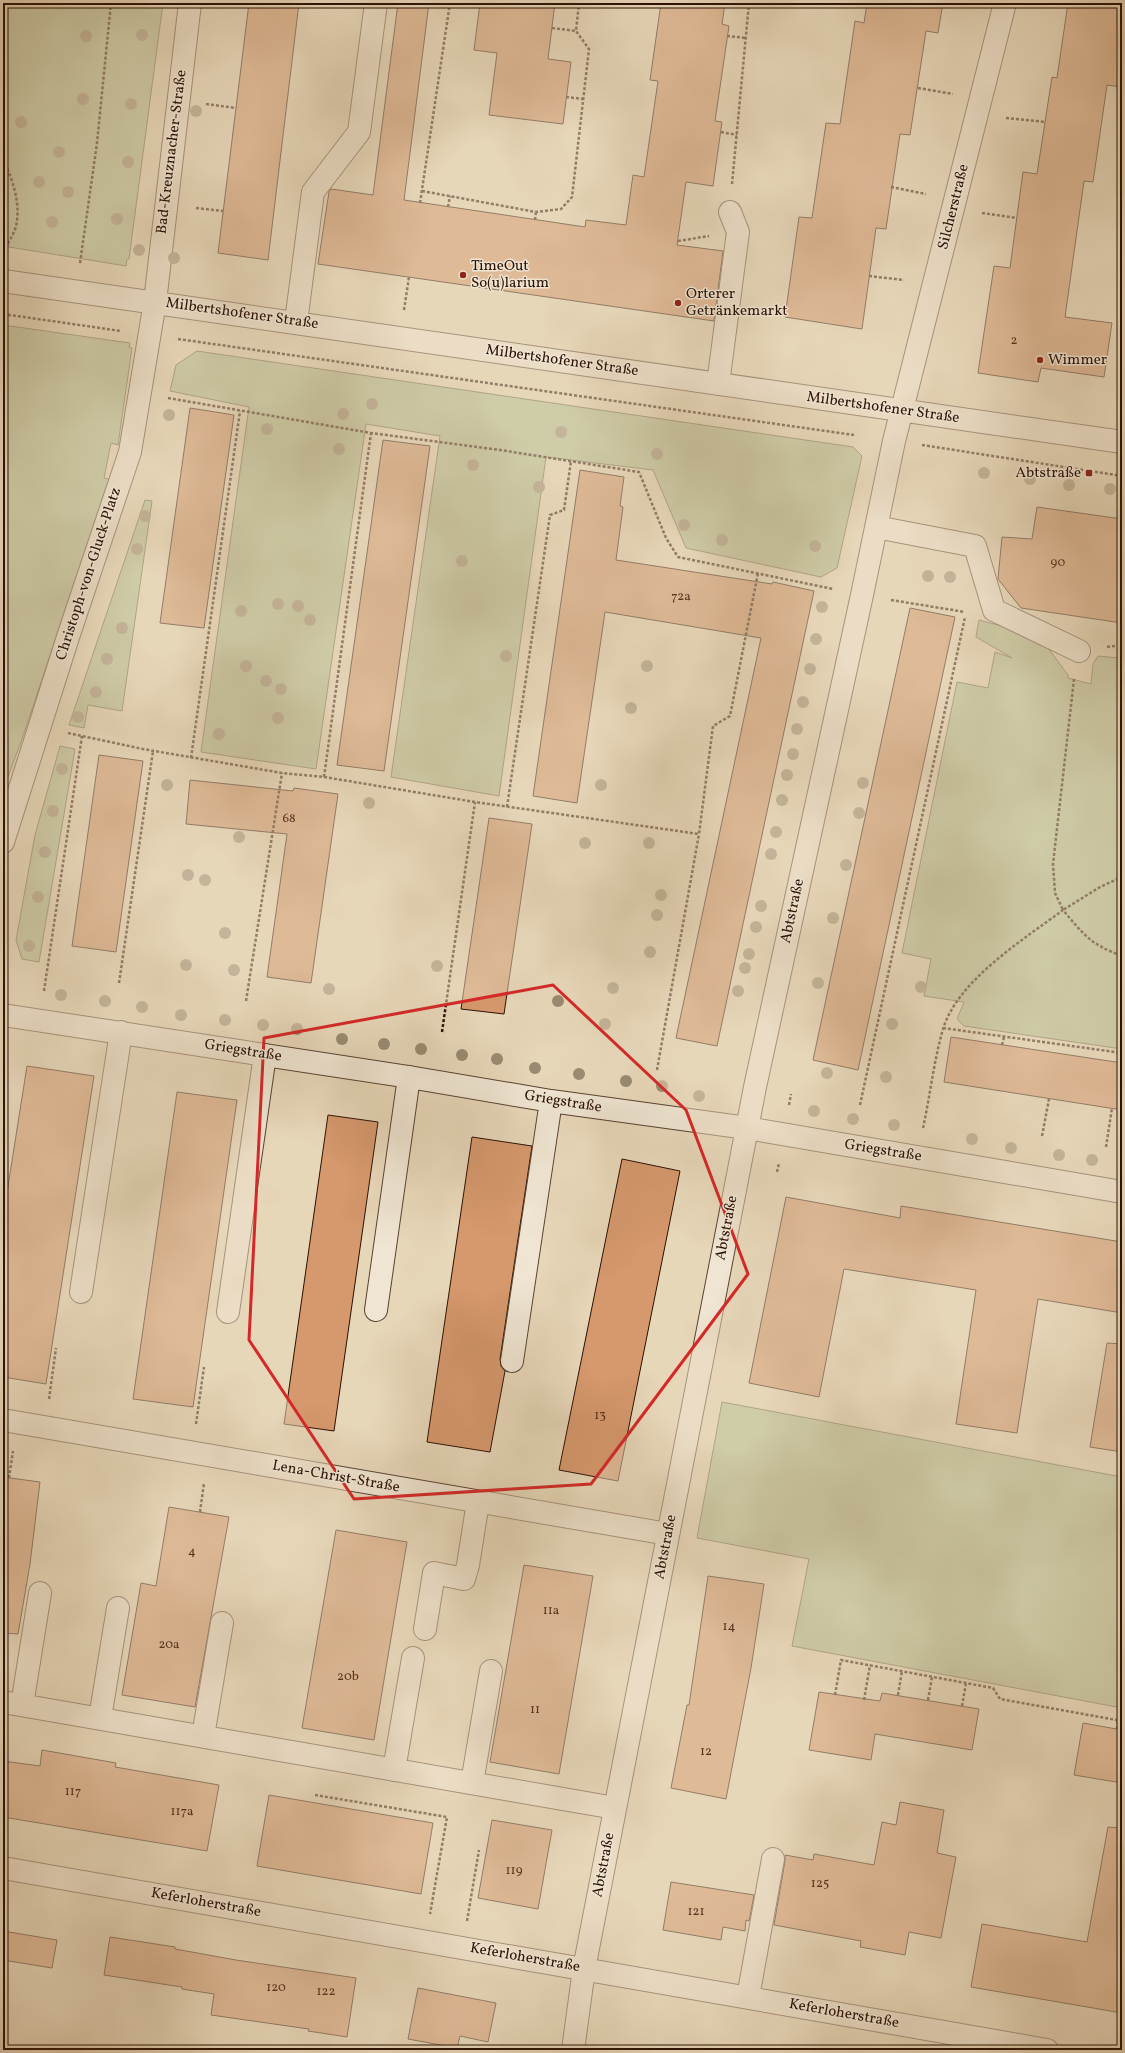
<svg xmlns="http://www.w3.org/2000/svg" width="1125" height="2053" font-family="Vollkorn,serif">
  <rect width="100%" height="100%" fill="#e7d7b9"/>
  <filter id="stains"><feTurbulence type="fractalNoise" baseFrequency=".005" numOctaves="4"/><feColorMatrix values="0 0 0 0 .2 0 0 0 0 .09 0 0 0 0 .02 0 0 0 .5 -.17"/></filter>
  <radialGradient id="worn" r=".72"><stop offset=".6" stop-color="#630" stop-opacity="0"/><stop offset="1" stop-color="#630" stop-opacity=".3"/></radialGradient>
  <!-- green -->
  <path fill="#b1bf93" stroke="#6e684c" d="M3,3H163L129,259H127L126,266L3,246Z
    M3,325L130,343L129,347L132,348L118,445L111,443L104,478L109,479L22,739L3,790Z
    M197,351L853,447L862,456L837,568L821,577L686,548L653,470L546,457L499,796L391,777L440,436L366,424L316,769L201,752L249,407L170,391L176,365Z
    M145,500L152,501L122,711L88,705L84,728L69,725Z
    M979,620L1039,636L1068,675V678L1091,684L1093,664L1098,656L1119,658L1122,661V1049L964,1026L957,1019L964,1002L924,996L931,959L902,953L957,682L988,688L995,652L1012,658L976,637Z
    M60,746L75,749L39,962L22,959L16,940L35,835Z
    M722,1402L1122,1477V1708L792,1646L809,1559L697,1538Z"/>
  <!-- building -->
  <path fill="#d6986d" stroke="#2b1004" d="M249,3H299L268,260L218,253Z
    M398,3H429L404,200L585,227L586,220L626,225L633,175L644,177L658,81L650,80L661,3H725L722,24L729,26L715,121L722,122L713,186L686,182L677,245L723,251L714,321L318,264L329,192L331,189L373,195Z
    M480,3H555L548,59L571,62L563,124L489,115L497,53L474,50Z
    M867,3H943L938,33L926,31L910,135L900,134L886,229L876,228L862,329L785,317L799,217L812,218L826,123L840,124L855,21L864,23Z
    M1068,3H1122V87L1107,85L1093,182L1084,181L1065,317L1112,323L1104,377L1041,368L1038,382L978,373L994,266L1010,268L1023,172L1037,174L1052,77L1057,78Z
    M190,408L234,415L204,628L160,623Z
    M383,440L430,446L384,771L337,765Z
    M580,470L624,477L620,506L623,507L616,560L772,584L773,582L814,591L717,1046L676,1038L761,638L605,612L577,803L533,796Z
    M1037,507L1122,519V623L1021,608L998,579L1002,537L1032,539Z
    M910,608L955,617L858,1070L813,1060Z
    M99,755L143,761L116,952L72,946Z
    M190,780L293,791L294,788L338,794L311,983L267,977L287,834L186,824Z
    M489,818L532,824L504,1014L461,1009Z
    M951,1037L1122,1063V1110L944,1082Z
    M27,1066L94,1076L46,1384L3,1377V1218Z
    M177,1092L237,1100L193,1407L133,1399Z
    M328,1115L378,1122L334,1431L284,1424Z
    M472,1137L532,1146L500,1359L501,1366L505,1371L490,1452L427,1442Z
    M622,1159L680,1171L618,1481L559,1470Z
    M786,1197L900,1218L901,1206L1122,1242V1313L1038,1299L1017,1433L956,1424L976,1290L844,1269L819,1397L749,1383Z
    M1107,1343L1122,1344V1452L1090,1447Z
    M3,1477L40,1482L30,1564L18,1634L3,1633Z
    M169,1507L229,1517L195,1707L122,1695L141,1583L156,1586Z
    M336,1530L407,1542L374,1740L302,1728Z
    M524,1565L593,1576L559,1774L490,1762Z
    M708,1576L764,1584L751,1668L726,1799L671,1788L687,1705H689Z
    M819,1692L880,1701L882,1693L979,1709L972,1750L875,1734L871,1760L809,1750Z
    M1083,1723L1122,1730V1783L1074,1775Z
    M42,1750L116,1763L115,1767L219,1785L207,1851L3,1817V1761L40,1766Z
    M269,1795L433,1823L421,1894L257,1866Z
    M900,1802L944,1810L937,1853L956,1857L941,1938L909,1932L905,1955L860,1947L861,1941L774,1925L785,1861V1855L813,1860L814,1854L874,1865L882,1822L896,1825Z
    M492,1820L552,1830L538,1909L478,1898Z
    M1108,1827L1122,1828V2013L971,1987L982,1924L1087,1942Z
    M671,1882L754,1895L749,1921L746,1920L745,1931L723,1927L721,1940L663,1930Z
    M3,1931L57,1940L52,1968L3,1960Z
    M110,1937L175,1947V1949L236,1960L356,1978L347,2037L308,2031L309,2029L211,2015L214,1994L182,1989V1987L104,1975Z
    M418,1988L496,2003L488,2042L460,2036L457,2048L408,2039Z"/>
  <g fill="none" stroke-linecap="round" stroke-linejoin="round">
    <!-- minor casing -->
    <g stroke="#5a4231" stroke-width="24">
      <path id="minor" d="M3,281L1122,442
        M296,322L313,192L359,132L376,3
        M718,384L738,232L730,212
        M876,527L975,546L994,610L1079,651
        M3,842L69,634L130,452L155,302L190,3
        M3,1015L409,1077L551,1101L747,1128L1122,1192
        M81,1292L121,1032
        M376,1310L409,1077
        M228,1312L265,1055
        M512,1361L551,1101
        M3,1420L668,1534
        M425,1629L434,1573L464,1579L468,1565L478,1502
        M3,1702L615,1808
        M22,1705L40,1593
        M100,1718L118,1608
        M203,1736L222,1623
        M394,1770L413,1658
        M472,1783L491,1671
        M3,1868L1047,2050
        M748,1997L773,1859
        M573,2050L584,1969L755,1087L862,595L894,441L1005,3"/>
    </g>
    <!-- path -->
    <path stroke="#2b1004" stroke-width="2.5" stroke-dasharray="3 2" stroke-linecap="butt" d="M242,3L249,4
      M1041,3L1068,5
      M552,28L576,31
      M727,36L746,38
      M918,88L953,94
      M566,97L584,99
      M206,104L236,108
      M1006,118L1045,122
      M721,132L737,135
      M3,160C13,179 21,205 16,226C14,235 7,244 3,251
      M732,184L749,3
      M891,187L926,194
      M422,191L536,212L561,209L572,197L589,49L576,31L579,3
      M420,203L450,3
      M448,207L450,196
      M196,208L223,211
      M982,213L1017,218
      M535,220L536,212
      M678,241L709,236
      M80,263L97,143L111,3
      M869,276L904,280
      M404,310L409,277
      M3,314L121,331
      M178,339L854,435
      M168,398L371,433L500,450L639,472L666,538L678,557L833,589
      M922,445L1122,476
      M891,600L965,612
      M1107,647L1122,645
      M1074,679L1053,864L1055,893L1063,910L1100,887L1122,877
      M68,733L143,749L282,773L324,777L475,802L699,834L713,726L730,716L758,573
      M191,758L240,411
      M324,777L371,433
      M507,807L550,515L564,510L571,461
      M119,983L153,751
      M44,991L82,736
      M246,1001L282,773
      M943,1028L1122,1053
      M442,1032L475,802
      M1002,1045L1004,1037
      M657,1070L699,834
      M789,1105L791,1094
      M860,1105L965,617
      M923,1128C930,1096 934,1060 943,1029C958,980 1023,940 1063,910C1084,935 1090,944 1122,956
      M1042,1136L1049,1099
      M1106,1147L1112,1108
      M777,1172L779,1163
      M49,1399L56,1348
      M196,1424L204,1367
      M9,1478L13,1451
      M200,1512L204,1483
      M835,1695L841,1660L993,1688L1000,1699L1122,1721
      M898,1695L902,1671
      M864,1700L870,1665
      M928,1700L932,1677
      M962,1706L966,1683
      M1117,1729L1118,1720
      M315,1795L447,1817L430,1914
      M467,1921L479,1850"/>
    <!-- minor -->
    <use href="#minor" stroke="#efe5d2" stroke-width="22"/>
  </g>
  <!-- trees -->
  <g fill="#998b71">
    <circle cx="142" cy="35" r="6"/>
    <circle cx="86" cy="36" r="6"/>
    <circle cx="83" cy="99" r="6"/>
    <circle cx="131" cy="104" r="6"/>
    <circle cx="196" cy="111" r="6"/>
    <circle cx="21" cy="122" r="6"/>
    <circle cx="59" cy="152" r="6"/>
    <circle cx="128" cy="162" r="6"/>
    <circle cx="39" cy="182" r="6"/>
    <circle cx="68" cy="192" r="6"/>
    <circle cx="117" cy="219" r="6"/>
    <circle cx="52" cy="222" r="6"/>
    <circle cx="139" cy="250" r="6"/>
    <circle cx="174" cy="258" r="6"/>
    <circle cx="372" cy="404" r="6"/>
    <circle cx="343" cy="414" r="6"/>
    <circle cx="169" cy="415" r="6"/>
    <circle cx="267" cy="429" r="6"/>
    <circle cx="561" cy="432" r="6"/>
    <circle cx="339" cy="449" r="6"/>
    <circle cx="657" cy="454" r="6"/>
    <circle cx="473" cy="465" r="6"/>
    <circle cx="984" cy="473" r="6"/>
    <circle cx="1030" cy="479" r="6"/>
    <circle cx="1069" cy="485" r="6"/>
    <circle cx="539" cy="487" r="6"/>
    <circle cx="1110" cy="489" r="6"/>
    <circle cx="145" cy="516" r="6"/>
    <circle cx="684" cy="525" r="6"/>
    <circle cx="722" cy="540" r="6"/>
    <circle cx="815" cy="546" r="6"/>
    <circle cx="137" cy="549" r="6"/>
    <circle cx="462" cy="561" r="6"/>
    <circle cx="928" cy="576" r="6"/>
    <circle cx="950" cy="577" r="6"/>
    <circle cx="278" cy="604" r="6"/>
    <circle cx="298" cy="606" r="6"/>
    <circle cx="822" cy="607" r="6"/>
    <circle cx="241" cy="611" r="6"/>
    <circle cx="310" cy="620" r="6"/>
    <circle cx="122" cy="628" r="6"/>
    <circle cx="816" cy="639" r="6"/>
    <circle cx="506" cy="656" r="6"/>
    <circle cx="107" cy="659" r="6"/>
    <circle cx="246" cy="666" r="6"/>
    <circle cx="647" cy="666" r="6"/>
    <circle cx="810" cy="669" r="6"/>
    <circle cx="266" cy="681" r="6"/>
    <circle cx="281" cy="689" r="6"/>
    <circle cx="96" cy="692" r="6"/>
    <circle cx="803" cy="702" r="6"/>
    <circle cx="631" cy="708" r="6"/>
    <circle cx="78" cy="717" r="6"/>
    <circle cx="278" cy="718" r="6"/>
    <circle cx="797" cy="729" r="6"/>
    <circle cx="219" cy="734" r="6"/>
    <circle cx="793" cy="754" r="6"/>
    <circle cx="62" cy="769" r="6"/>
    <circle cx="787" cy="775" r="6"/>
    <circle cx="863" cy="783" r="6"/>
    <circle cx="167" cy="785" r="6"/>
    <circle cx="601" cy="785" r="6"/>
    <circle cx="782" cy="800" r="6"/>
    <circle cx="369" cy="803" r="6"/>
    <circle cx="53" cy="811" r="6"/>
    <circle cx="859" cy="813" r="6"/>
    <circle cx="776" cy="832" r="6"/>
    <circle cx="239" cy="837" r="6"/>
    <circle cx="585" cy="843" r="6"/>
    <circle cx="649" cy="843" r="6"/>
    <circle cx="45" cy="852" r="6"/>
    <circle cx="771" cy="854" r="6"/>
    <circle cx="846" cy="865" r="6"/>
    <circle cx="188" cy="875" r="6"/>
    <circle cx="205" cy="880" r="6"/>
    <circle cx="661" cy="895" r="6"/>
    <circle cx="38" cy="897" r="6"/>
    <circle cx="761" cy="906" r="6"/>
    <circle cx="657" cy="915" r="6"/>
    <circle cx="833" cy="918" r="6"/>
    <circle cx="756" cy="927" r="6"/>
    <circle cx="225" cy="933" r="6"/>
    <circle cx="29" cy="946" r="6"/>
    <circle cx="650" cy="952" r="6"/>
    <circle cx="749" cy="954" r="6"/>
    <circle cx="186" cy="965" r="6"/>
    <circle cx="437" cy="966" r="6"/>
    <circle cx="745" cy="968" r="6"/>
    <circle cx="234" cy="970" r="6"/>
    <circle cx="818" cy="983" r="6"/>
    <circle cx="921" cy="987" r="6"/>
    <circle cx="613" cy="988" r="6"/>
    <circle cx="329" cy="989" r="6"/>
    <circle cx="738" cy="991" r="6"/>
    <circle cx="61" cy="995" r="6"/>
    <circle cx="105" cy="1001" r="6"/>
    <circle cx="558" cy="1001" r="6"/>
    <circle cx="142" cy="1007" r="6"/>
    <circle cx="181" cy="1015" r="6"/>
    <circle cx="225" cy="1020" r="6"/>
    <circle cx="605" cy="1024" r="6"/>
    <circle cx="892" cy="1024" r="6"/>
    <circle cx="263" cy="1025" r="6"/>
    <circle cx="297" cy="1029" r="6"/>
    <circle cx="342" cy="1039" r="6"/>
    <circle cx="384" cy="1044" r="6"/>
    <circle cx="421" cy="1049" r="6"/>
    <circle cx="462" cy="1055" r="6"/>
    <circle cx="497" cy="1059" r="6"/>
    <circle cx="535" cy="1068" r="6"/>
    <circle cx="827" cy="1073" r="6"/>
    <circle cx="579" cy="1074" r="6"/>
    <circle cx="886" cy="1077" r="6"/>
    <circle cx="626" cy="1081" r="6"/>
    <circle cx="662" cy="1086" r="6"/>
    <circle cx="699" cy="1096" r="6"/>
    <circle cx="814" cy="1111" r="6"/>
    <circle cx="853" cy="1119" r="6"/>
    <circle cx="894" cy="1125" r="6"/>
    <circle cx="972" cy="1139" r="6"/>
    <circle cx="1011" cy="1148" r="6"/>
    <circle cx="1059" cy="1155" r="6"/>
    <circle cx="1092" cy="1160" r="6"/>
  </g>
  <!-- marked area -->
  <path d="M0 0H1125V2053H0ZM553,985L686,1110L748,1274L591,1484L354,1499L249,1340L264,1038Z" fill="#e7d7b9" fill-opacity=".55" fill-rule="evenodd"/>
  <path fill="none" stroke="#d62828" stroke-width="3" stroke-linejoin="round" d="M553,985L686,1110L748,1274L591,1484L354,1499L249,1340L264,1038Z"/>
  <!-- markers -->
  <g fill="#8f2418" stroke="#efe5d2" stroke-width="1.5">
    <circle cx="463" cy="275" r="4"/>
    <circle cx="678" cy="303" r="4"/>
    <circle cx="1040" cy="360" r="4"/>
    <rect x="1085" y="469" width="8" height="8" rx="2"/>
  </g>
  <g text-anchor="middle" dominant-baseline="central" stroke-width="3" stroke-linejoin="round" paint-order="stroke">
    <!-- number labels -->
    <g font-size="13" fill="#56321e">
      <text x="1014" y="341">2</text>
      <text x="1058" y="563">90</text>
      <text x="681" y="597">72a</text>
      <text x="289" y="819">68</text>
      <text x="600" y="1416">13</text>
      <text x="192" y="1552">4</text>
      <text x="551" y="1611">11a</text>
      <text x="729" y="1627">14</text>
      <text x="169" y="1645">20a</text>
      <text x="348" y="1677">20b</text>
      <text x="535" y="1710">11</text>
      <text x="706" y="1752">12</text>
      <text x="73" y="1792">117</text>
      <text x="182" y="1812">117a</text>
      <text x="514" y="1871">119</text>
      <text x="820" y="1884">125</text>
      <text x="696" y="1912">121</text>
      <text x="276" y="1988">120</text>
      <text x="326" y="1992">122</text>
    </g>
    <!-- street labels -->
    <g font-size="15" fill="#2b1004" stroke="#efe5d2">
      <text transform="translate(172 152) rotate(-83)">Bad-Kreuznacher-Straße</text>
      <text transform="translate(954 207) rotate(-76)">Silcherstraße</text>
      <text transform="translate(242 314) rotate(8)">Milbertshofener Straße</text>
      <text transform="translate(562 361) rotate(8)">Milbertshofener Straße</text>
      <text transform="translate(883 408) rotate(8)">Milbertshofener Straße</text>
      <text transform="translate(89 574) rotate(-72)">Christoph-von-Gluck-Platz</text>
      <text transform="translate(793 911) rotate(-78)">Abtstraße</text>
      <text transform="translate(243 1051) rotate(9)">Griegstraße</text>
      <text transform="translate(563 1102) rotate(9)">Griegstraße</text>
      <text transform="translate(883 1151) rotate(9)">Griegstraße</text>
      <text transform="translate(727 1228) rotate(-79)">Abtstraße</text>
      <text transform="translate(336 1477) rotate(10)">Lena-Christ-Straße</text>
      <text transform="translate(666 1547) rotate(-79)">Abtstraße</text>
      <text transform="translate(604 1865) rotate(-79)">Abtstraße</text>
      <text transform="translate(206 1903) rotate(10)">Keferloherstraße</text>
      <text transform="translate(525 1958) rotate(10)">Keferloherstraße</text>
      <text transform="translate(844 2014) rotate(10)">Keferloherstraße</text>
    </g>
    <!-- poi labels -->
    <g font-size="15" fill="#2b1004" stroke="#efe5d2" text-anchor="start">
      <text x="471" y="266">TimeOut<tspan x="471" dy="17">So(u)larium</tspan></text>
      <text x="686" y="294">Orterer<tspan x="686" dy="17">Getränkemarkt</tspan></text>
      <text x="1048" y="360">Wimmer</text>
      <text x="1081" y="473" text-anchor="end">Abtstraße</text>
    </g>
  </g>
  <!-- margin -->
  <rect width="1125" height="2053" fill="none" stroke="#e7d7b9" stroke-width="16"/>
  <rect x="4" y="4" width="1117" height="2045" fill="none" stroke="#2b1004" stroke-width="2"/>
  <rect x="8" y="8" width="1109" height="2037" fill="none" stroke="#2b1004"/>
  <rect width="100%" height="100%" filter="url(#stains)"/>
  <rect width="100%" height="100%" fill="url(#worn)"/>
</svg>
